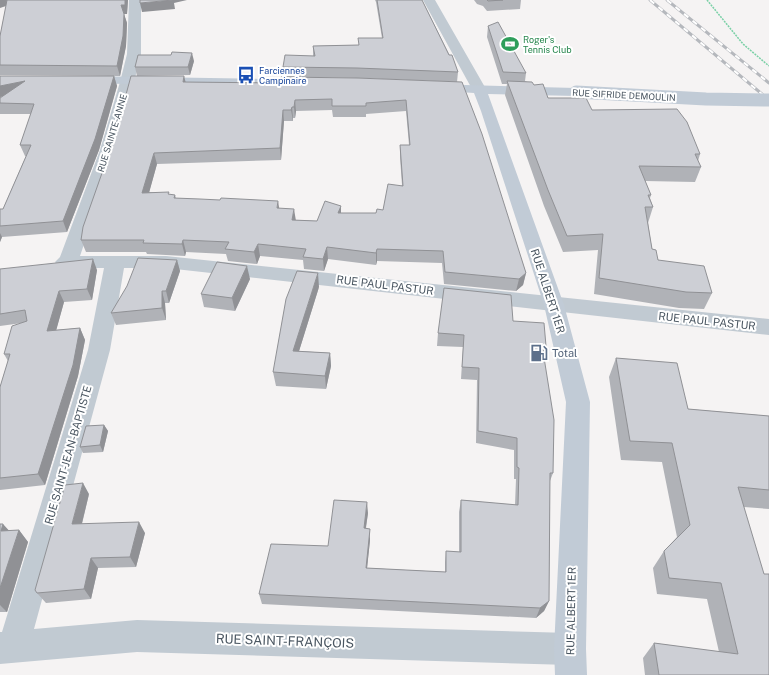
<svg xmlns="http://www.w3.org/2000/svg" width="769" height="675" font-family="'Public Sans',sans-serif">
  <rect width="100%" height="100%" fill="#f5f3f3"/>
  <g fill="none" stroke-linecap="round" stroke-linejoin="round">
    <!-- path -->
    <path stroke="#7ad0a6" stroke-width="1.5" stroke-dasharray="2 1" stroke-linecap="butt" d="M707,0L743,44L769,66"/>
    <!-- street -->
    <path fill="#c1cad2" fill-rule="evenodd" d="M129,0H141V54L134,82L116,150L80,256H166L769,319V335L166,268H124L110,350L34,629L137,620L570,633L581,638L586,649L581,660L570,665L137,652L0,664V632H2L88,350L104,268H65L58,266L55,262L60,257L100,150L120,82L127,54Z
      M423,0H435L486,89L484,92L479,93L474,92L472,89Z"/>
    <!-- secondary -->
    <path fill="#c1cbd6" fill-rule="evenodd" d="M85,76L265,79L270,80L272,83L270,86L265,87L80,83L78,80L80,77Z
      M465,85L576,88L581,89L583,92L581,95L576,96L488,94L564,305L590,402L586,649L587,675H555L554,649L566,402L544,305L481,111L474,93L460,92L458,89L460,86Z"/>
    <!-- rail casing -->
    <g stroke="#b5b8bd" stroke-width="3">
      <path id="rail" d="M650,0L769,100
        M667,0L769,83"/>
    </g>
    <!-- rail -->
    <use href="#rail" stroke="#fff" stroke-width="2" stroke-dasharray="5.5" stroke-linecap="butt"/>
    <!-- secondary-bridge -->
    <path stroke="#c1cbd6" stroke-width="13" d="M576,92L706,99L769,100"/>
  </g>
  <!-- wall -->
  <path fill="#b0b2b7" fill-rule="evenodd" d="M0,0H128L127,14H124L127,23L126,46L120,76L0,75V36L6,6Z
    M375,0H422L458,72L457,82L357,78L284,77L283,67L313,56V46L358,45L382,38L376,2Z
    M474,0H521L520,9L487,11L483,6L477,4Z
    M488,26L526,73L525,81L534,85L548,98L592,110L700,154L698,161L701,167L695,182L645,181L651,195L650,198L653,207L648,223L652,249L658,260L712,293L704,309L679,308L594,294L598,250L563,252L544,206L505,95L507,84H502L487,37Z
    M194,61L190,75L137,76L135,67Z
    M0,76H114L117,86L99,150L67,232L2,237L0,242V209H3L26,156H25L20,145L31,114H0V98L3,96L0,97Z
    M186,82H462L526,273L523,285L516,291L444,284L442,263L377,261L376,265L328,259L324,271L304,269L303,260L260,256L257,264L228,261L226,254L186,252L185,256L147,254L146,252H86L81,240ZM332,110L333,117H366V114L406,111L409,145H400V157L402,185L383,210L376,213H341V206L317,221L295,220L279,208L176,198L175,195L149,192L157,164L281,160L284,121H293V118H295L296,111Z
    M177,260L180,271L169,303H165L166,320L116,325L111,313Z
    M0,269L97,270L92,300L64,302L56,330L80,328L85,340L78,376L45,485L0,490V387L8,361L4,354L22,323L0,326Z
    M250,279L235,311L204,307L201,294Z
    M319,287L299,351L330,353L331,366L326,389L276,386L273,372Z
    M513,321L546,346L543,356L553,473L550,481L549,601L544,611L536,618L262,604L259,594L328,546L368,513L366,528L370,540L367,568L445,572V562L446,551L459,552V512L461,500L515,505L516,479H514V450L476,443L477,380L461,379L463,347L437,346L438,333Z
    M616,358L688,409L769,416V509L744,507L769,675H645L643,658L654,643L719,652L707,599L657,594L653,568L664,551L677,537L662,462L621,460L609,377Z
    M104,425L108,431L103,452L83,453L80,447Z
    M89,494L82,524L145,533L136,567L98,568L91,599L46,603L37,593Z
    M0,524L9,531L19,530L28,542L7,612H0Z"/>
  <!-- shaded-wall -->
  <path fill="#909195" d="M0,0H10L12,4L0,8Z
    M125,0H128L127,14H124L121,5Z
    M173,0H187L174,3L175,9L142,12L140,3Z
    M124,14L127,23L126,46L120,76L117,66Z
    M192,53L194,61L190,75L188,67Z
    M114,76L117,86L99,150L67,232L63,221Z
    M184,76L187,87L183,82Z
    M25,81L29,91L0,97V86Z
    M295,100L296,111L295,118L294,107Z
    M292,107L293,118V121L291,110Z
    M283,110L284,121L281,160L280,148Z
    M154,153L157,164L146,204L142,193Z
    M278,201L280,213L277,208Z
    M341,206V218L338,213Z
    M294,209L296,221L292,220Z
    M0,233L2,237L0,242Z
    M183,240L186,252L185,256L182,244Z
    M258,244L260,256L257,264L254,252Z
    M327,247L328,259L324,271L323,259Z
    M377,249V261L376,265V253Z
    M93,259L97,270L92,300L87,289Z
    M177,260L180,271L169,303L166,291Z
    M247,266L250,279L235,311L232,298Z
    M318,273L319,287L295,364L293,351Z
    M526,273L523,285L516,291L519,279Z
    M59,291L64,302L53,342L47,331Z
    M162,291L165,303L166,320L162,308Z
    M80,328L85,340L78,376L45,485L38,474Z
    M330,353L331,366L326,389L325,376Z
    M104,425L108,431L103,452L100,445Z
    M83,483L89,494L79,535L72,524Z
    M367,502L368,513L364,539V528Z
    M139,522L145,533L136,567L130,557Z
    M3,524L13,535L1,531Z
    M370,529V540L366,578V568Z
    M19,530L28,542L7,612L0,605V588Z
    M91,558L98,568L91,599L84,589Z
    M549,601L544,611L536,618L540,608Z"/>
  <!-- building -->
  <path fill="#cdcfd5" stroke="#909195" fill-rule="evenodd" d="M7,0H125V5H121L124,14L123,36L117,66L0,65V36Z
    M140,0H173L140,3Z
    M377,0H422L449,55H452L458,72L357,68L283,67L285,55L315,56L313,46L359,45L358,38H383Z
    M487,0H503L488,1Z
    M498,22L526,73L503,72L488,26Z
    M172,52L192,53L188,67H135L138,55H171Z
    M0,76H114L95,139L63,221L0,226V209H3L31,145H20L34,104L0,103V98L25,81L0,86Z
    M131,76H184L183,82L278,83L280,82L281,77L357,78L462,82L482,134L526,273L519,279L445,272L443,251L377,249L376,253L327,247L323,259L303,257L306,249L258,244L254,252L225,249L229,242L183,240L182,244L143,243L144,240H81L83,227L114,139ZM332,99V106H366V103L406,100L410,145H400L403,186L388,184L383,210L377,209L376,213H338L341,206L325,201L317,221L292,220L294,209L277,208L278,201L221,198L220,200L200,199L174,198L175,195L168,194L169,192L142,193L154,153L280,148L283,110H291L292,107H294L295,100Z
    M507,81L532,82L534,85L543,84L548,98H586L592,110L677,109L687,122L700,154H695L701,167L639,166L651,195H648L653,207H645L652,249L656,250L658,260L704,266L712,293L686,292L599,278L603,234L567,236L548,190Z
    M138,258L177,260L166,291H162V308L111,313L127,286Z
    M93,259L87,289L59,291L47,331L80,328L73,365L38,474L0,478V387L10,354H4L12,326L27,321L25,310L0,314V269Z
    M217,262L247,266L232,298L201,294Z
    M297,271L318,273L293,351L330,353L325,376L273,372L286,299Z
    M444,288L511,295L513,321L544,323L546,346L542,345L554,420L553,473H550L549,601L540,608L259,594L271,544L328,546L334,500L367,502L364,528L370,529L366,568L446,572V551L461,552V500L518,505L519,468L517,467V438L478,431L479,368L462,367L464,335L438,333Z
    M616,358L677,363L688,409L769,416V490L738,487L764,574H769V675H659L654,643L738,654L721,583L669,578L664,551L690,525L672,443L630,441Z
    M104,425L100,445L80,447L86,426Z
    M83,483L72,524L139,522L130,557L91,558L84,589L37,593L35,590L65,485Z
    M0,524H3L1,531L19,530L0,588Z"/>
  <!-- icons -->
  <defs>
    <g id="stadium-bare" transform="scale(1.38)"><path d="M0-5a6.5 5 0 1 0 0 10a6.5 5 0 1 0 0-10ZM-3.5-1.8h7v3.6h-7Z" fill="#2e9e5b" stroke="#fff" stroke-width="2.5" paint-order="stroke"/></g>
    <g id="bus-bare" transform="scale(1.38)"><path d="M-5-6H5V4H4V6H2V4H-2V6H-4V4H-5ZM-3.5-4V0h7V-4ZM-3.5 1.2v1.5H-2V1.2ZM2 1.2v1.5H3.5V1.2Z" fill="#1a4fb4" stroke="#fff" stroke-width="2.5" paint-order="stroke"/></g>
    <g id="fuel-bare" transform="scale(1.38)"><path d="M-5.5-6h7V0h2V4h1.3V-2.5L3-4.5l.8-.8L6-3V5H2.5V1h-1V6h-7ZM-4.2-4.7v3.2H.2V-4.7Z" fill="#5c6f8a" stroke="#fff" stroke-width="2.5" paint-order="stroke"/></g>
  </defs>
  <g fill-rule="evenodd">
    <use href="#stadium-bare" x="510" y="44"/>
    <use href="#bus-bare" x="246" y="75"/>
    <use href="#fuel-bare" x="539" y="353"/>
  </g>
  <g text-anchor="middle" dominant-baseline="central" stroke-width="4" stroke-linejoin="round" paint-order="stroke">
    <!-- far-leisure labels -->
    <g font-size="9" fill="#27864d" stroke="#fff" text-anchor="start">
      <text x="523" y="39">Roger's<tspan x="523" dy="10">Tennis Club</tspan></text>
    </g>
    <!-- far-transit labels -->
    <g font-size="9" fill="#164399" stroke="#fff" text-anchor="start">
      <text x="259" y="70">Farciennes<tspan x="259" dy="10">Campinaire</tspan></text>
    </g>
    <!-- far-street labels -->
    <g font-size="9" fill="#4a5661" stroke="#fff">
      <text transform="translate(624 95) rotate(3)">RUE SIFRIDE DEMOULIN</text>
      <text transform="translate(112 133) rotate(-73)">RUE SAINTE-ANNE</text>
    </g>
    <!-- street labels -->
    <g font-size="11" fill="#4a5661" stroke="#fff">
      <text transform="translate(385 285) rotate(7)">RUE PAUL PASTUR</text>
      <text transform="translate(548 291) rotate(72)">RUE ALBERT 1ER</text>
      <text transform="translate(707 321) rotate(6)">RUE PAUL PASTUR</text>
      <text transform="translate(68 455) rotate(-74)">RUE SAINT-JEAN-BAPTISTE</text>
      <text transform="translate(571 611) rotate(-89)">RUE ALBERT 1ER</text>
    </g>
    <!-- service labels -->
    <g font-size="11" fill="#4e5e75" stroke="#fff" text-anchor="start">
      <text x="552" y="353">Total</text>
    </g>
    <!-- near-street labels -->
    <g font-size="13" fill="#4a5661" stroke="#fff">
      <text transform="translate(285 641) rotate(2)">RUE SAINT-FRANÇOIS</text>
    </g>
  </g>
</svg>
